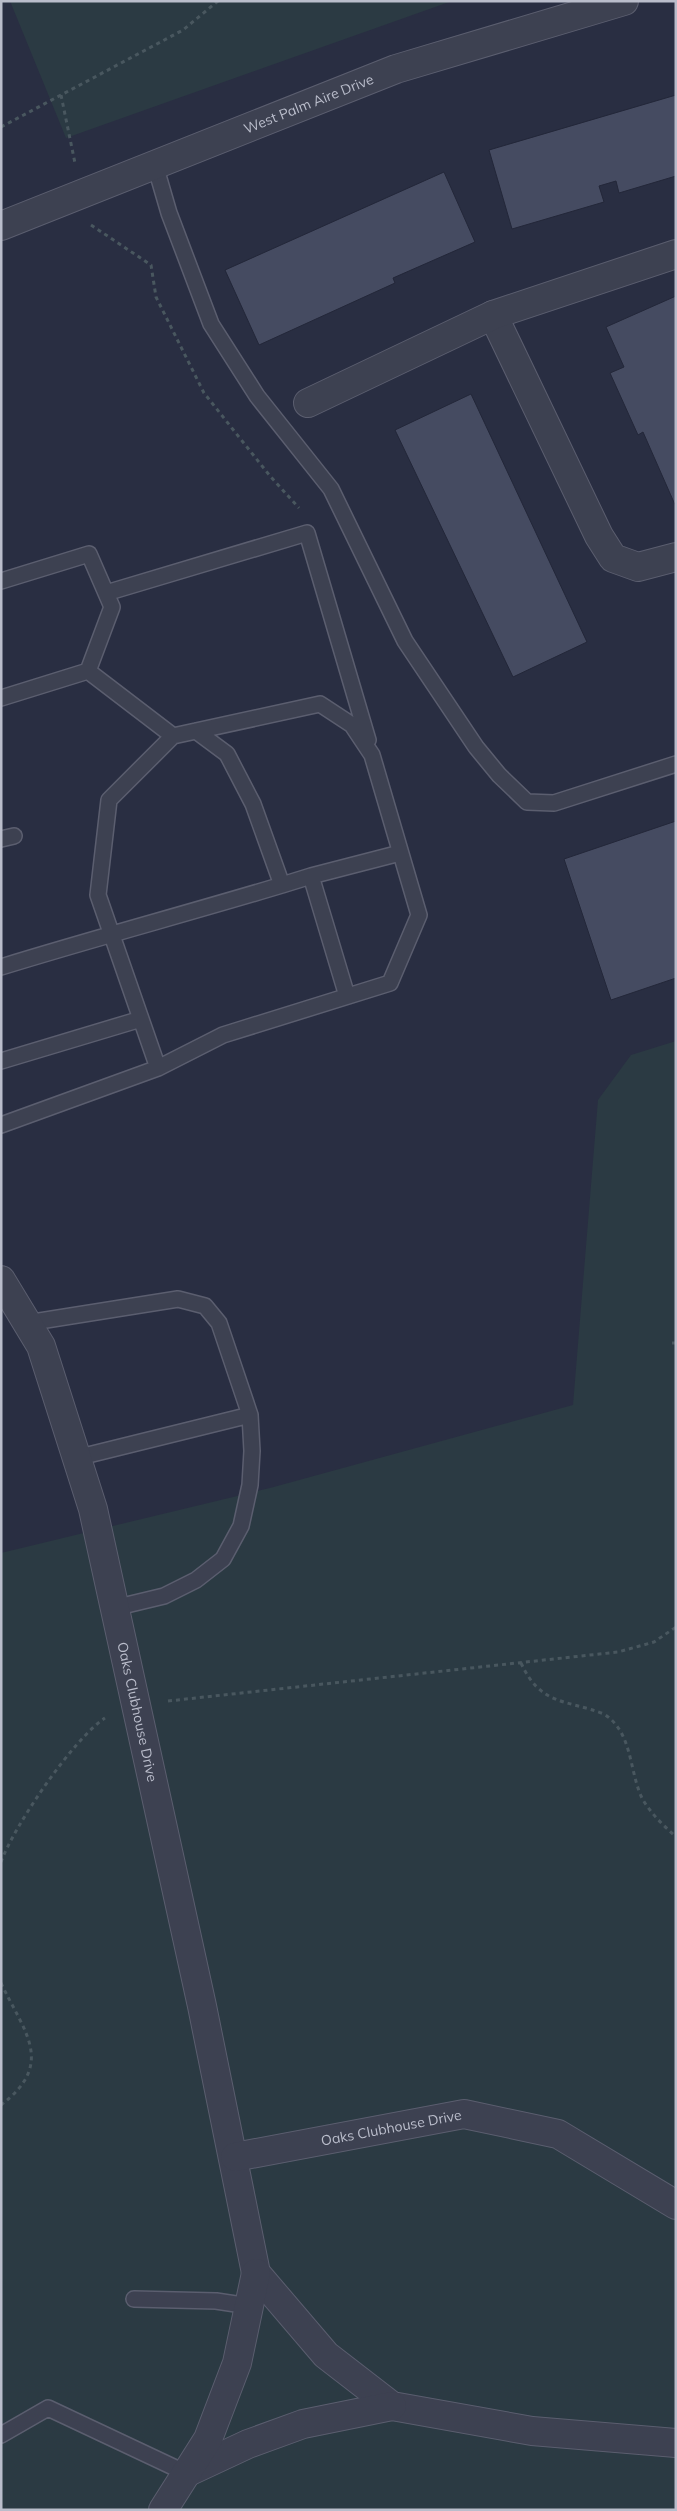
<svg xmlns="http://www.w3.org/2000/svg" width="677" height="2511" font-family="Mulish,sans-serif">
  <rect width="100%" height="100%" fill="#292e42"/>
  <!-- green -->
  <path fill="#2b3a43" d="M10,1H452L66,138Z
    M676,1041V2510H1V1553L270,1488L573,1405L598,1100L631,1055Z"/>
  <!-- building -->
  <path fill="#454b61" stroke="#232739" d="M676,95V176L619,193L616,181L599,186L604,202L512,229L489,150Z
    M444,172L475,242L393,278L395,283L259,345L225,270Z
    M676,296V507L643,432L638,435L610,373L624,367L606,327Z
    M471,394L587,642L513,677L395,430Z
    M676,821V978L611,1000L564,859Z"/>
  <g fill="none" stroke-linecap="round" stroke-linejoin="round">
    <!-- service casing -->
    <g stroke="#5b5e6f" stroke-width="18">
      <path id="service" d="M155,165L169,213L211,324L257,396L331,489L405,641L476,747L499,775L527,802L554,803L676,764
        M1,581L89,554L112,607L88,671
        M106,593L307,533L368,740
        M88,671L173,736
        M1,698L88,671
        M196,731L227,754L253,804L282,885L311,876
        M1,839L14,836
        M1,967C95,938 189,913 282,885
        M347,996L311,876L400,853
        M1,1061L141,1019
        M1,1125L158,1068L223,1035L390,983L419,915L372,755L352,725L320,704L173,736L109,800L98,895L158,1068
        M27,1323L178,1299L205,1306L219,1323L250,1415L252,1451L250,1485L241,1526L223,1559L196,1580L164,1596L114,1608
        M76,1458L250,1415
        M134,2299L216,2301L249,2306
        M1,2435L48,2408L186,2473"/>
    </g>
    <!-- minor casing -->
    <g stroke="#5b5e6f" stroke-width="30">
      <g id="minor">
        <path id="s1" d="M1,226L396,69L624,1"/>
        <path d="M493,315L599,536L613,558L638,567L676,557"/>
        <path d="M308,403L493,315L676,254"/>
        <path id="s2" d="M1,1280L41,1346L93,1509L202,2006L256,2273L326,2355L392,2406L532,2431L676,2443"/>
        <path id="s3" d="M235,2157L464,2114L558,2134L676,2205"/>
        <path d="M186,2473L248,2444L303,2424L392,2406"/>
        <path d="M163,2510L208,2439L237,2363L256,2273"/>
      </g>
    </g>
    <!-- path -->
    <path stroke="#49575f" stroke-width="3" stroke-dasharray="4 4" stroke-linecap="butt" d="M61,95L75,163
      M1,127L183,30L218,1
      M91,225L151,265L156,297L204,393L270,476L299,508
      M676,1343H672L676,1345
      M521,1663C541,1706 565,1699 604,1714C632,1732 629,1768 641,1796C649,1812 663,1825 676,1837
      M168,1701L618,1652L654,1642L676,1627
      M1,1862C14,1826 73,1739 105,1718
      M1,1983C24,2032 56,2063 1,2105"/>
    <!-- service -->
    <use href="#service" stroke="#3d4151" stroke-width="15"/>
    <!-- minor -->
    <use href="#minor" stroke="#3d4151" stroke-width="28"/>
  </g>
  <g text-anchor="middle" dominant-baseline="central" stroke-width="4" stroke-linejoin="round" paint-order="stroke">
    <!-- street labels -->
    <g font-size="14" fill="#babdcb" stroke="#212537">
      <text stroke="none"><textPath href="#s1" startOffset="331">West Palm Aire Drive</textPath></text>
      <text stroke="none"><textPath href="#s2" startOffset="456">Oaks Clubhouse Drive</textPath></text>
      <text stroke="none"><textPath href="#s3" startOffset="159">Oaks Clubhouse Drive</textPath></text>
    </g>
  </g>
  <!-- border -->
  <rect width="677" height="2511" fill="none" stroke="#babdcb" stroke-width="5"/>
</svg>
